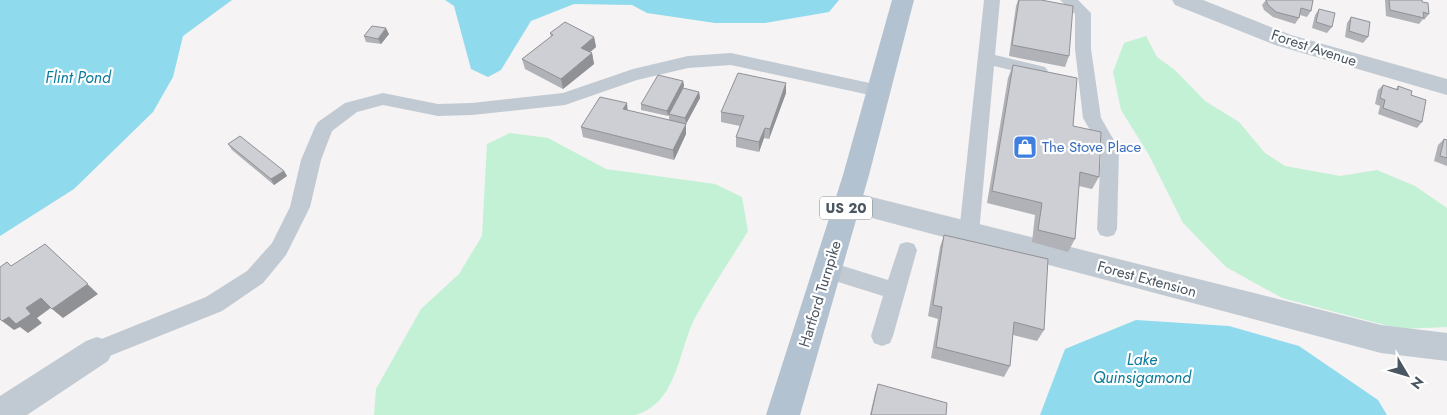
<svg xmlns="http://www.w3.org/2000/svg" width="1447" height="415" font-family="Jost,sans-serif">
  <rect width="100%" height="100%" fill="#f5f3f3"/>
  <!-- green -->
  <path fill="#c3f1d5" d="M1146,36L1157,57L1175,70L1205,101L1239,122L1265,153L1285,166L1340,176L1377,170L1415,186L1447,208V327L1400,329L1282,298L1226,267L1183,223L1149,155L1121,110L1113,72L1124,43Z
    M510,133L548,138L606,169L715,184L742,197L748,231C731,259 712,287 696,316C678,349 678,404 635,415H374L376,389L421,309L459,274L482,236L487,144Z"/>
  <!-- water -->
  <path fill="#90daee" d="M0,0H232L183,36L173,77L153,112L74,189L0,236Z
    M445,0H839L829,12L765,23H715L647,13L632,5L574,4L531,21L501,70L488,77L471,69L454,6Z
    M1136,320L1229,326L1299,346L1378,400L1387,415H1040L1065,349Z"/>
  <g fill="none" stroke-linecap="round" stroke-linejoin="round">
    <!-- lane -->
    <path fill="#c1cad2" fill-rule="evenodd" d="M984,0H1000L995,55L1045,67L1048,71L1045,75L1039,77L994,66L979,233L976,239L969,241L962,239L959,233Z
      M1060,0H1078L1091,13V49L1101,118L1119,149L1117,229L1114,235L1107,237L1100,235L1097,229L1101,149L1083,118L1075,49V14Z
      M731,53L879,85L885,87L888,91L885,95L879,97L731,65L688,68L637,80L565,105L472,115L438,116L383,105L357,112L332,131L321,160L310,207L286,255L263,283L222,311L97,361L89,358L86,351L89,344L206,297L247,271L272,243L290,207L301,160L315,127L318,122L345,103L383,93L438,104L472,103L563,93L633,69L688,56Z
      M907,242L914,244L917,250L893,336L890,343L882,346L874,343L871,336L883,296L819,276L816,270L819,264L827,261L888,280L900,244Z"/>
    <!-- street -->
    <path fill="#c1cad2" fill-rule="evenodd" d="M1172,0H1203L1291,35L1447,79V95L1275,45L1175,5Z
      M848,191L1381,325L1447,333V361L1381,353L838,209L834,202L838,195Z
      M97,337L108,341L113,351L108,361L27,415H0V396L86,341Z"/>
    <!-- primary -->
    <path fill="#b3c2d1" fill-rule="evenodd" d="M892,0H914L869,175L800,415H766L843,175Z"/>
  </g>
  <!-- wall -->
  <path fill="#b0b2b7" d="M1018,0H1041L1069,56L1065,67L1009,56L1016,6Z
    M1266,0H1313L1311,11L1307,17L1300,15L1299,18L1295,24L1273,17L1264,10L1262,5Z
    M1385,0H1422V2L1429,14L1424,20L1423,19L1419,24L1386,16Z
    M1319,9L1332,27L1327,33L1312,28L1315,15Z
    M1351,17L1368,37L1363,43L1345,37L1347,23Z
    M550,33L594,37L596,47L590,52L592,53L594,64L563,89L525,69L522,59L551,37Z
    M389,34L381,44L366,42L364,36Z
    M1013,65L1073,126L1099,177L1092,189L1079,186L1075,239L1068,252L1032,242L1035,215L987,203L1008,78Z
    M683,81L684,86L683,88L699,92L700,98L686,124V134L674,160L583,137L581,127L627,110L669,120V114L668,116L641,110V104Z
    M786,83V93L769,139L764,138L759,152L736,147V137L740,126L721,122V112Z
    M1383,85L1396,89L1398,86L1411,95L1422,122L1417,128L1378,114L1380,106L1375,104L1378,90Z
    M1444,139L1447,140V166L1434,161L1438,145Z
    M228,144L284,171L287,176L274,185L232,150Z
    M944,235L1044,330L1037,341L1013,335L1010,366L1004,377L931,358L938,319L928,316L940,247Z
    M878,384L946,415H870L875,393Z"/>
  <!-- shaded-wall -->
  <path fill="#909195" d="M386,28L389,34L381,44L378,39Z
    M594,37L596,47L583,58L581,48Z
    M592,53L594,64L563,89L561,79Z
    M683,81L684,86L668,116L667,111Z
    M786,83V93L769,139L770,129Z
    M699,92L700,98L686,124L685,118Z
    M627,103L628,113L623,109Z
    M686,124V134L674,160L673,150Z
    M765,128L764,138L759,152V142Z
    M284,171L287,176L274,185L271,179Z
    M45,244L98,294L63,318L52,309Z
    M41,298L52,307L37,318L42,323L28,333L20,327L14,330L2,321Z"/>
  <!-- building -->
  <path fill="#cdcfd5" stroke="#909195" d="M1019,0H1041L1073,6L1069,56L1012,45Z
    M1266,0H1313L1311,11L1301,8L1299,18L1276,12L1268,5Z
    M1389,0H1422V2L1428,3L1429,14L1423,12L1424,18L1390,10Z
    M1319,9L1335,13L1332,27L1316,22Z
    M1351,17L1370,22L1368,37L1349,31Z
    M565,22L594,37L581,48L592,53L561,79L522,59L553,35L550,33Z
    M372,26L386,28L378,39L364,36Z
    M1013,65L1077,78L1073,126L1101,132L1099,177L1080,172L1075,239L1038,230L1042,203L992,191Z
    M738,73L786,83L770,129L765,128L759,142L736,137L744,116L721,112Z
    M658,75L683,81L667,111L641,104Z
    M1383,85L1398,90V86L1412,91L1411,95L1426,100L1422,122L1383,108L1385,100L1380,98Z
    M683,88L699,92L685,118L669,114Z
    M600,97L627,103L623,109L686,124L673,150L581,127Z
    M240,136L284,171L271,179L228,144Z
    M1444,139L1447,140V158L1440,156Z
    M944,235L1048,259L1044,330L1014,322L1010,366L936,347L942,307L933,305Z
    M45,244L88,284L52,309L41,298L26,308L31,314L16,324L9,317L2,321L0,319V267L7,262L11,266Z
    M878,384L947,403L946,415H871Z"/>
  <!-- icons -->
  <defs>
    <g id="shop-square" transform="scale(1.25)"><rect x="-9" y="-9" width="18" height="18" rx="4" fill="#3f7fe0" stroke="#fff"/><path d="M-5-2.5h2.3a2.7 3.5 0 0 1 5.4 0H5L5.5 6h-11ZM-1.5-2.5h3a1.5 2.3 0 0 0-3 0Z" fill="#fff"/></g>
  </defs>
  <g fill-rule="evenodd">
    <use href="#shop-square" x="1025" y="147"/>
  </g>
  <g text-anchor="middle" dominant-baseline="central" stroke-width="4.5" stroke-linejoin="round" paint-order="stroke">
    <!-- shield labels -->
    <rect fill="#fff" stroke="#808990" stroke-width="1" x="820" y="196.5" width="52" height="23" rx="4"/>
    <g font-size="14" font-weight="bold" fill="#4a5661">
      <text x="846" y="208">US 20</text>
    </g>
    <!-- street labels -->
    <g font-size="15" fill="#4a5661" stroke="#fff">
      <text transform="translate(1314 48) rotate(18)">Forest Avenue</text>
      <text transform="translate(1147 279) rotate(15)">Forest Extension</text>
      <text transform="translate(820 294) rotate(-73)">Hartford Turnpike</text>
    </g>
    <!-- shop labels -->
    <g font-size="15" fill="#366cbe" stroke="#fff" text-anchor="start">
      <text x="1042" y="147">The Stove Place</text>
    </g>
    <!-- water labels -->
    <g font-size="16" font-style="italic" fill="#0c7c9b" stroke="#fff">
      <text x="78" y="77">Flint Pond</text>
      <text x="1142" y="359">Lake<tspan x="1142" dy="18">Quinsigamond</tspan></text>
    </g>
  </g>
  <!-- north arrow -->
  <g transform="translate(1407 375) rotate(128)" stroke="#ffffff" stroke-width="4" paint-order="stroke">
  <path d="M0-4L9 19L0 12L-9 19Z" fill="#4a5661"/>
  <text y="-8" font-size="14" font-weight="bold" text-anchor="middle" fill="#4a5661">N</text>
  </g>
</svg>
